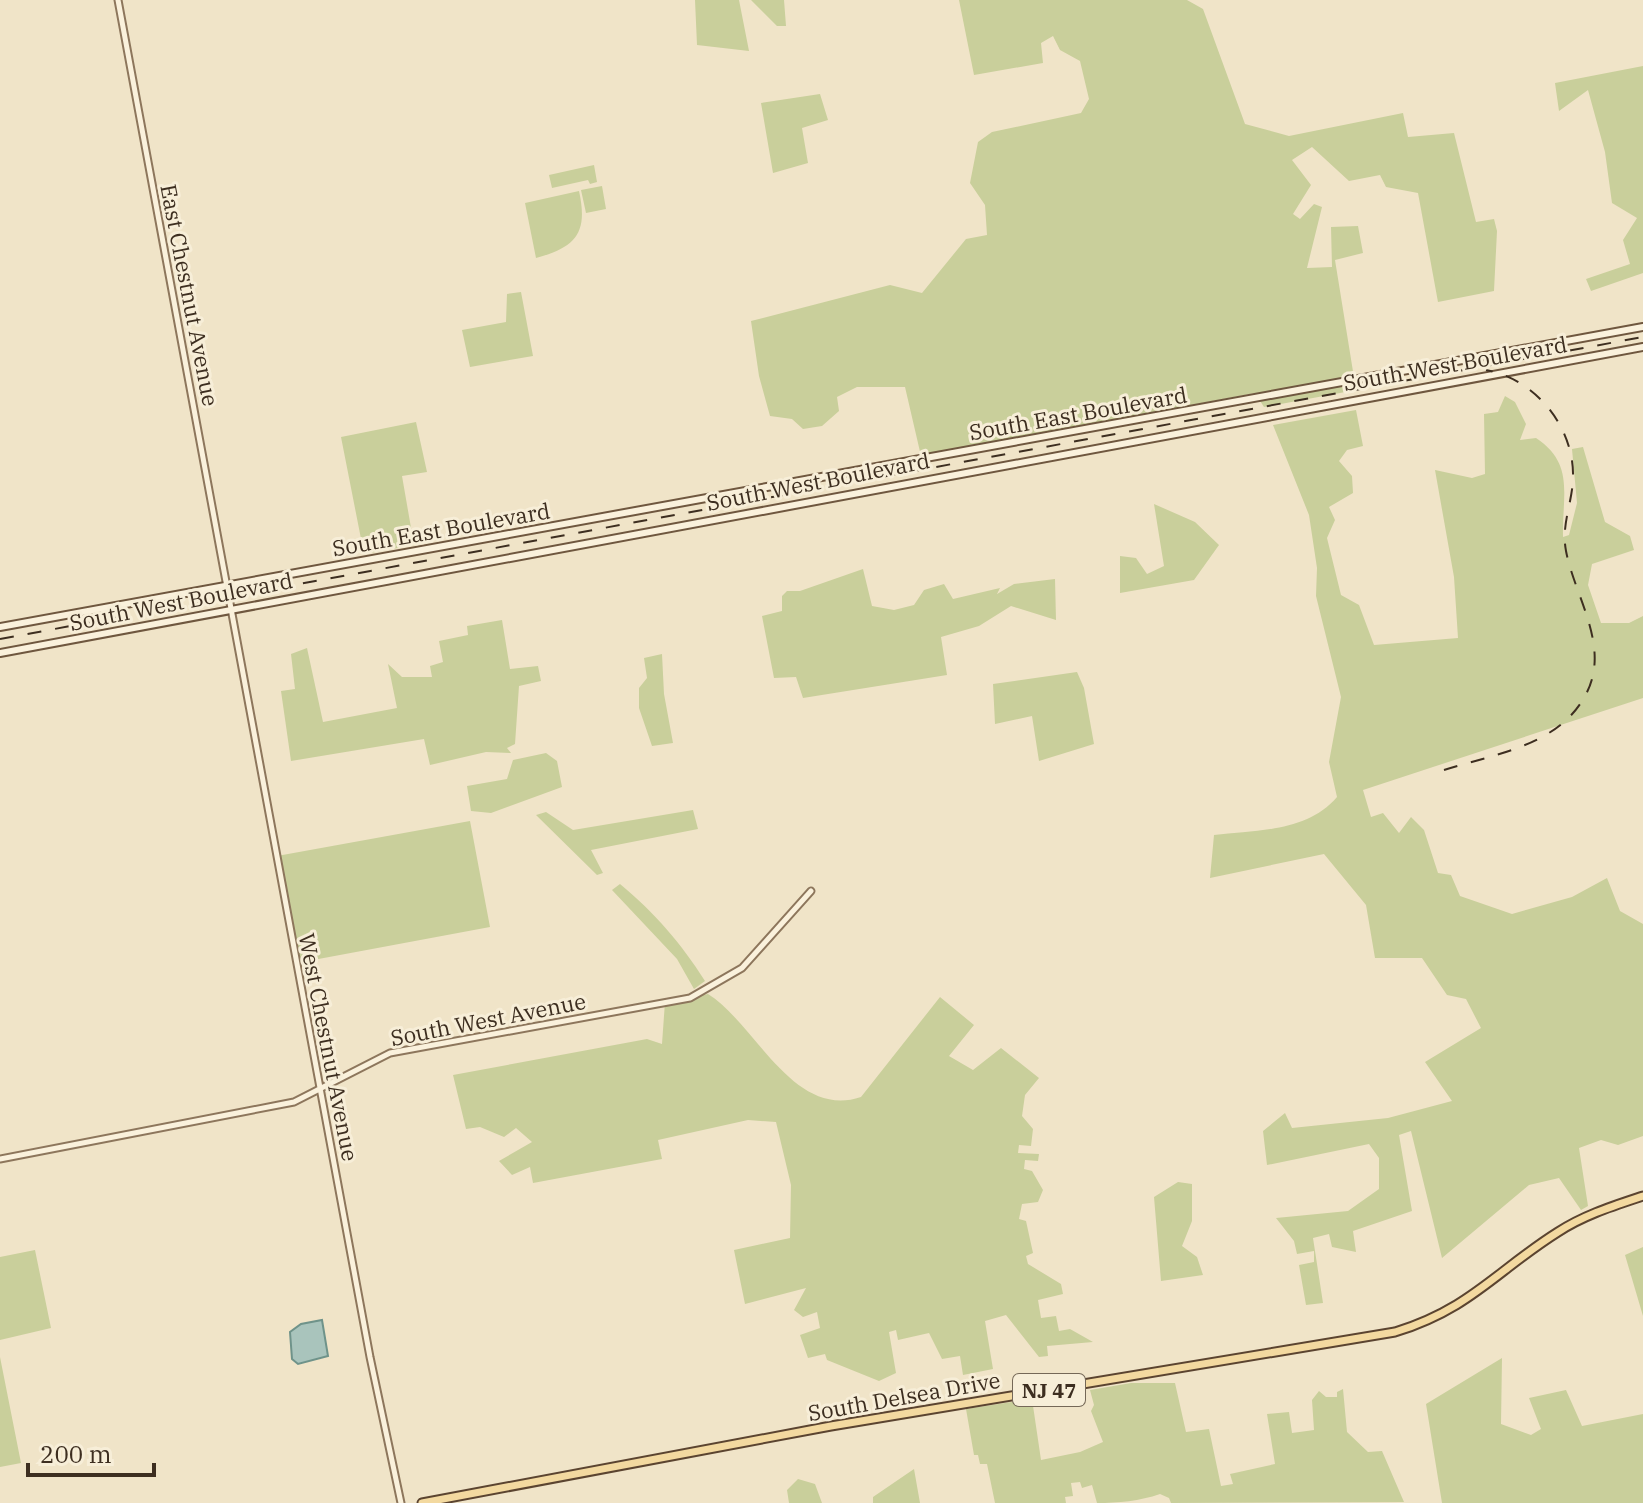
<svg xmlns="http://www.w3.org/2000/svg" width="1643" height="1503" font-family="'IBM Plex Serif',serif">
  <rect width="100%" height="100%" fill="#f0e4c8"/>
  <!-- green -->
  <path fill="#c9cf9b" d="M695,0H739L749,51L697,45Z
    M751,0H784L786,26H777Z
    M959,0H1187L1203,9L1245,124L1289,136L1403,113L1408,137L1454,133L1476,222L1494,219L1497,231L1494,291L1438,302L1418,193L1386,187L1380,175L1349,181L1312,147L1292,160L1311,185L1293,214L1300,219L1314,204L1322,207L1307,268L1332,267L1331,227L1358,226L1363,253L1335,260L1356,390L1264,407L1255,393L921,456L905,387H857L837,397L839,411L822,426L803,429L792,419L770,416L759,376L751,321L890,285L922,293L966,239L987,235L985,205L970,183L978,142L992,132L1081,113L1089,99L1080,61L1060,50L1053,36L1041,43L1043,63L974,75Z
    M1643,66V273L1591,291L1586,279L1630,264L1623,240L1637,218L1612,203L1605,152L1588,90L1559,111L1555,83Z
    M820,94L828,120L802,128L808,163L773,173L761,103Z
    M594,165L597,182L590,184L588,180L552,188L549,175Z
    M602,186L606,209L586,213L581,190Z
    M579,191C588,232 577,247 536,258L525,203Z
    M521,292L533,356L470,367L462,330L506,322L507,294Z
    M1505,396L1515,402L1526,424L1520,440L1536,438C1575,464 1562,495 1563,537L1569,535L1577,503L1572,449L1583,447L1605,522L1630,536L1634,550L1592,564L1588,585L1601,623H1629L1643,616V698L1363,790L1371,817L1383,813L1399,833L1411,817L1424,830L1438,873L1451,875L1460,896L1512,914L1572,897L1607,878L1620,911L1643,924V1136L1618,1145L1601,1140L1579,1148L1588,1206L1581,1210L1559,1178L1529,1185L1442,1258L1411,1131L1399,1135L1412,1211L1353,1231L1356,1252L1332,1247L1329,1234L1313,1238L1323,1303L1306,1305L1299,1265L1314,1262V1251L1297,1254L1294,1241L1276,1218L1348,1211L1379,1189V1158L1369,1144L1267,1165L1263,1131L1285,1113L1292,1128L1388,1118L1452,1101L1425,1062L1481,1028L1466,999L1447,995L1422,958H1375L1366,905L1324,854L1210,878L1214,835C1257,830 1307,832 1337,797L1329,762L1341,697L1316,596L1317,568L1309,515L1273,425L1356,410L1363,446L1347,450L1339,461L1352,476L1353,493L1329,507L1335,520L1327,538L1341,595L1359,605L1374,645L1458,638L1454,577L1435,470L1472,478L1485,474L1484,414L1498,412Z
    M416,422L427,472L402,476L414,545L364,554L341,437Z
    M1154,504L1195,522L1219,545L1194,580L1120,593V556L1136,558L1147,574L1164,566Z
    M863,569L872,606L894,610L914,605L924,590L944,584L953,599L1000,588L997,594L1014,584L1055,579L1056,620L1011,606L979,626L941,637L947,675L803,698L796,677L774,678L762,616L782,611V596L787,591H800Z
    M502,620L510,669L538,666L541,681L519,686L515,744L507,748L511,753L486,752L430,765L424,739L291,761L281,691L295,689L291,654L307,648L323,722L397,708L388,664L402,677H432L430,666L443,662L439,641L468,635L467,626Z
    M662,654L664,694L673,743L652,746L639,708V688L647,678L644,658Z
    M1077,672L1084,688L1094,744L1039,761L1032,716L995,724L993,684Z
    M546,753L557,761L562,787L491,813L471,811L467,786L507,779L513,760Z
    M693,810L698,829L591,850L603,873L597,875L536,815L546,812L573,830Z
    M470,821L490,927L297,963L277,856Z
    M620,884C655,913 681,943 705,981L694,989L677,959L612,890Z
    M708,994C755,1023 793,1120 861,1097L940,997L974,1025L949,1056L973,1070L1001,1048L1039,1078L1025,1095L1022,1116L1033,1129L1031,1146L1019,1145L1018,1153L1039,1154L1038,1161L1025,1160L1024,1169L1032,1171L1043,1190L1038,1202L1022,1204L1019,1219L1026,1221L1033,1253L1026,1256L1028,1264L1061,1284L1063,1294L1038,1300L1041,1318L1056,1316L1059,1331L1070,1329L1093,1342L1047,1346L1048,1356L1039,1357L1006,1315L985,1321L993,1369L963,1375L960,1356L942,1359L929,1333L898,1340L896,1330L889,1332L896,1373L879,1381L827,1360L825,1354L808,1358L800,1335L820,1328L817,1312L803,1317L794,1310L806,1288L745,1304L734,1250L790,1238L791,1185L776,1122L748,1120L658,1140L662,1159L533,1183L530,1167L512,1175L499,1161L532,1142L516,1128L504,1137L480,1127L466,1129L453,1075L647,1039L662,1044L665,1002Z
    M1178,1182L1192,1184V1221L1182,1246L1197,1257L1203,1275L1161,1281L1154,1197Z
    M1643,1247V1316L1625,1255Z
    M35,1250L51,1328L0,1340V1257Z
    M0,1357L21,1463L0,1467Z
    M1502,1358L1501,1424L1531,1435L1541,1429L1529,1398L1566,1390L1582,1426L1643,1414V1503H1442L1426,1404Z
    M1131,1383H1175L1186,1432L1209,1429L1221,1486L1233,1484L1230,1474L1275,1464L1267,1414L1289,1412L1292,1433L1314,1430L1312,1400L1319,1391L1326,1397H1337V1392L1343,1389L1347,1432L1368,1452L1382,1451L1404,1502L1171,1503L1169,1498L1160,1494C1140,1501 1118,1503 1097,1503L1092,1485L1082,1488L1080,1482L1071,1483L1073,1496L1065,1497L1066,1503H995L987,1464H980L978,1455H974L966,1409L1032,1399L1041,1460L1080,1452L1103,1442L1091,1411L1094,1405L1090,1390Z
    M914,1469L920,1503H873V1497Z
    M798,1479L815,1484L822,1503H789L787,1490Z"/>
  <!-- water -->
  <path fill="#a9c4bc" stroke="#6f938a" stroke-width="2" d="M322,1320L328,1356L298,1364L292,1359L290,1332L301,1324Z"/>
  <g fill="none" stroke-linecap="round" stroke-linejoin="round">
    <!-- tertiary casing -->
    <g stroke="#8d765c" stroke-width="9">
      <path id="tertiary" d="M118,0L370,1357L401,1503
        M0,1159L294,1102L390,1053L690,998L742,968L811,891"/>
    </g>
    <!-- secondary casing -->
    <g stroke="#6f573f" stroke-width="10">
      <path id="secondary" d="M0,627L1643,327
        M0,653L1643,347"/>
    </g>
    <!-- primary casing -->
    <g stroke="#5b4430" stroke-width="11">
      <path id="primary" d="M422,1503L831,1426L1395,1332C1470,1309 1496,1271 1558,1232C1584,1215 1613,1206 1643,1196"/>
    </g>
    <!-- tertiary -->
    <use href="#tertiary" stroke="#faf1dc" stroke-width="5"/>
    <!-- secondary -->
    <use href="#secondary" stroke="#faf1dc" stroke-width="6"/>
    <!-- primary -->
    <use href="#primary" stroke="#f3d9a0" stroke-width="7"/>
    <!-- rail -->
    <path stroke="#3d2e20" stroke-width="2" stroke-dasharray="14 14" stroke-linecap="butt" d="M0,639L1643,337
      M1444,770C1494,754 1558,746 1585,696C1612,648 1575,598 1566,551C1561,525 1572,504 1573,479C1575,428 1536,379 1486,370"/>
  </g>
  <g text-anchor="middle" dominant-baseline="central" stroke-width="6" stroke-linejoin="round" paint-order="stroke">
    <!-- shield labels -->
    <rect fill="#f7eed8" stroke="#756857" stroke-width="2" x="1013" y="1374" width="72" height="32" rx="6"/>
    <g font-size="20" font-weight="bold" fill="#3d2e20">
      <text x="1049" y="1390">NJ 47</text>
    </g>
    <!-- street labels -->
    <g font-size="22" fill="#3d2e20" stroke="#f7eed8">
      <text transform="translate(190 295) rotate(79)">East Chestnut Avenue</text>
      <text transform="translate(1455 363) rotate(-10)">South West Boulevard</text>
      <text transform="translate(1078 413) rotate(-10)">South East Boulevard</text>
      <text transform="translate(818 481) rotate(-11)">South West Boulevard</text>
      <text transform="translate(441 529) rotate(-10)">South East Boulevard</text>
      <text transform="translate(181 601) rotate(-11)">South West Boulevard</text>
      <text transform="translate(488 1019) rotate(-11)">South West Avenue</text>
      <text transform="translate(329 1047) rotate(79)">West Chestnut Avenue</text>
      <text transform="translate(904 1396) rotate(-10)">South Delsea Drive</text>
    </g>
  </g>
  <!-- scale -->
  <path d="M28 1463v12h126v-12" fill="none" stroke="#3d2e20" stroke-width="4"/>
  <text x="40" y="1463" font-size="24" fill="#3d2e20" stroke="#f7eed8" stroke-width="6" paint-order="stroke">200 m</text>
</svg>
